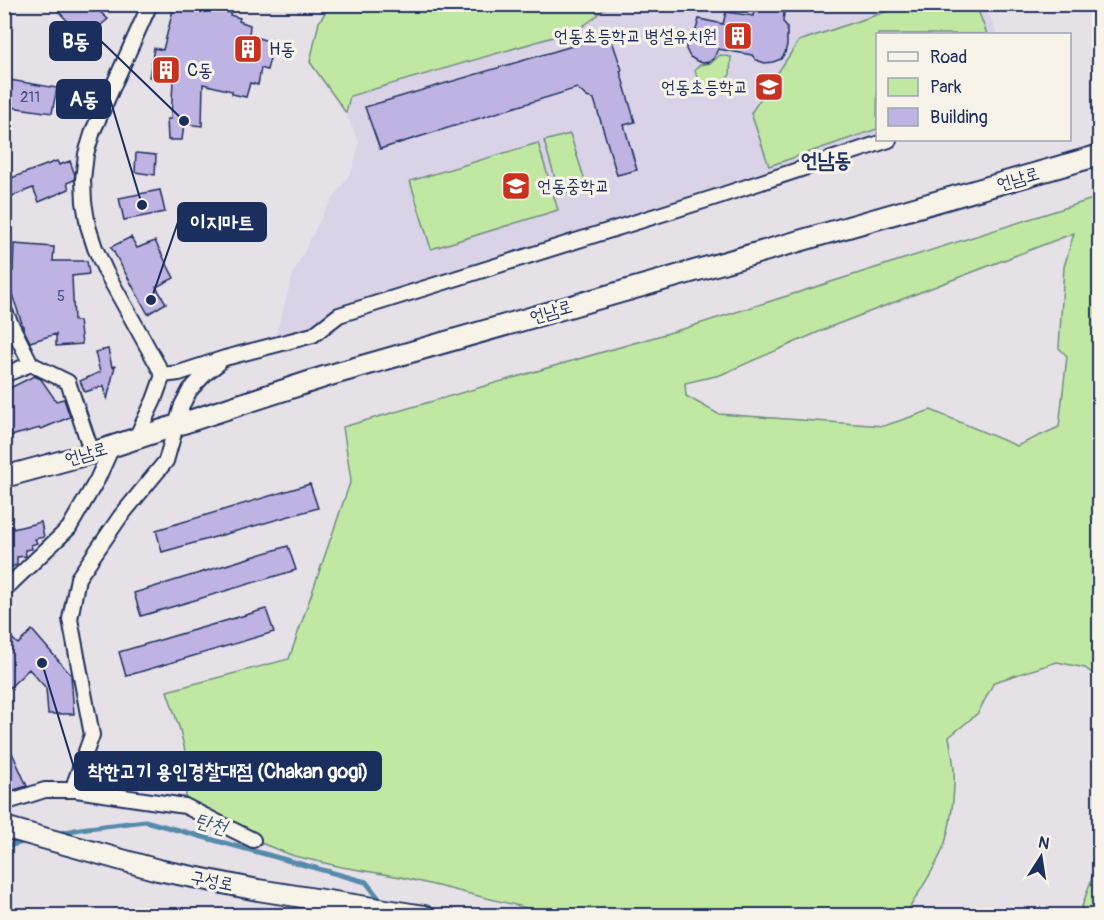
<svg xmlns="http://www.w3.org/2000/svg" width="1104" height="920" font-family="Pangolin,'Poor Story',sans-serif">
  <rect width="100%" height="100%" fill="#e6e0e7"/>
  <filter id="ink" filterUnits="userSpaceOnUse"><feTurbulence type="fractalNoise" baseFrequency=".0167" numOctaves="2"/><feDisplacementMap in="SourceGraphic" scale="12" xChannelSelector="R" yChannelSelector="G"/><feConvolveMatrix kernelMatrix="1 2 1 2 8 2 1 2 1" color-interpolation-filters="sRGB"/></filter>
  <g filter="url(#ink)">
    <!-- built -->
    <path fill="#dad2e6" d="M608,5H985L997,34H878V140L340,315L313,335L273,346L293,274L324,212L353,169L359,143L346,113L350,96L577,30L593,19Z"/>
    <!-- green -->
    <path fill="#c1e8a3" stroke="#6e8c80" stroke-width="1.5" fill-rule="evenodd" d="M330,5V4L608,5L593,19L577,30L350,96L346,113L310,62L319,22Z
      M906,5H976L987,34H878L877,129L769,166L751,113L799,41Z
      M720,55L731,57L730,75L708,95L700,89L695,70L700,65L711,63Z
      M570,134L587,187L560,195L544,141Z
      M538,143L558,210L431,249L410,181Z
      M1099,197V678L1085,668L1057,662L994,682L978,713L949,737C951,747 953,758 954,769C955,792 951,830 942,851C932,874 917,895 905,915H556L401,877L342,867L294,856L253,840L185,806L188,763L180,730L167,691L289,659L351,480L343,427L686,328ZM1074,233L1064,267L1059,348L1067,356L1059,427L1017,446L931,410L884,426L718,414L686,396L685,383L720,375L830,327Z
      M1099,858V915H1079Z"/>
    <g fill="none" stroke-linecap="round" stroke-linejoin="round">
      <!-- stream -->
      <path stroke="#558aaa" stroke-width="5" d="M57,834L80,829L145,821L366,882L384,905
        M4,847L27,841"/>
    </g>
    <!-- building -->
    <path fill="#bfb3e4" stroke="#1b2f5e" stroke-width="1.5" d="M68,4H91L108,19L85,39L59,12Z
      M755,4H785L783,22L787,26V45L785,53L781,59L773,62L765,63L756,60L752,55L718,49L714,58L709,62L703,63L697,61L690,57L686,49V41L690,34L696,30L699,19L723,24L726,12L753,16Z
      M187,5L195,8L196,5L231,13L230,15L240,18L239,21L250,25L249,35L274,43L267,70L261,68L258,85L250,83L246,97L232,94V91L203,84L202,126L184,124L182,140H168L167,119H171L173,81L149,77L154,48L163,50L174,6L185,9Z
      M610,35L622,70L620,71L635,122L624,125L637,170L617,175L594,99L587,97L577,88L380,149L365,107Z
      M4,79L57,88L52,113L4,106Z
      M136,153L156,155L155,175L135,172Z
      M57,161L59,165L70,161L75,175L74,180L67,183L69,189L39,202L33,188L12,196L6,180Z
      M160,190L165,212L124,220L119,198Z
      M131,237L137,248L155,241L174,278L156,287L166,303L148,314L111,247Z
      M14,244L54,247L53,261H87L89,274L72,276L74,321H79L82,344L56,346V334L30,342L25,332L4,271H13Z
      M108,349L112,367L115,366L107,400L104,386L85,392L80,381L100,372L95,352Z
      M34,376L41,379L56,401L64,399L70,417L41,429L40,428L7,437L4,429V391Z
      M310,484L318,508L162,552L156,530Z
      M41,522L44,537L35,539L37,543L31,545L32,549L25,550L26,556L17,557V565L4,569V528L13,527V529Z
      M288,546L296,570L141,616L134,593Z
      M266,609L274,632L126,676L119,652Z
      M32,630L71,675L74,714H48L46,688L29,669L4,693V631L18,644Z
      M4,735L27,786L4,793Z"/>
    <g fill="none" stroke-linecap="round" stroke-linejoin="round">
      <!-- street casing -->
      <g stroke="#1b2f5e" stroke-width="18">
        <path id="street" d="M150,4L93,131L86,154L83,180L84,202L88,226L95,248L106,272L163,375
          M4,310L31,364
          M4,375L31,364L68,382L92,453
          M136,438L154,400L163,375L179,373L225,358L313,335L339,315L713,198L889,140
          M4,590L69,528L97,480L112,447
          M72,790L92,735L70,619L78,578L120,517L166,461L182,405L190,390L206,373L218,364
          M4,803L45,790H76L185,806L253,840"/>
      </g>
      <!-- secondary casing -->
      <g stroke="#1b2f5e" stroke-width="24">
        <path id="secondary" d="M4,477L92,453L327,376L1100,155
          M4,827L158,870L258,890L424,916"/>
      </g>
      <!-- street -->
      <use href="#street" stroke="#f7f3e8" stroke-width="14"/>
      <!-- secondary -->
      <use href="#secondary" stroke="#f7f3e8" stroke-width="20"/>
    </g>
  </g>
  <!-- icons -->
  <defs>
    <g id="building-square" transform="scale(1.5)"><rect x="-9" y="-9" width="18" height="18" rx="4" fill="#c8321e" stroke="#f7f3e8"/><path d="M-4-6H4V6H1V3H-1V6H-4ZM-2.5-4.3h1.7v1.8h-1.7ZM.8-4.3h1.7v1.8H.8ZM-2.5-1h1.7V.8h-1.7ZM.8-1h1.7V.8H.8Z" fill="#fff"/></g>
    <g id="school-square" transform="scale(1.5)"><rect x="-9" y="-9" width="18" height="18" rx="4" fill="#c8321e" stroke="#f7f3e8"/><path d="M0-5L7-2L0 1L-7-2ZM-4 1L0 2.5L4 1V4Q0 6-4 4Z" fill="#fff"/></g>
  </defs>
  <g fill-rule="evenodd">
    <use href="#building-square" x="738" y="36"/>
    <use href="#building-square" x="248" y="49"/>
    <use href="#building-square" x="166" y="70"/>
    <use href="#school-square" x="769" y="87"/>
    <use href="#school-square" x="516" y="186"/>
  </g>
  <g text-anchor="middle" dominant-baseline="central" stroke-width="6" stroke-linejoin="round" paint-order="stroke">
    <!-- number labels -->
    <g font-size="15" fill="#445080">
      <text x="30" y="97">211</text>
      <text x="61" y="296">5</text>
    </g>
    <!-- poi labels -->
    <g font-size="18" fill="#1b2f5e" stroke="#f7f3e8" text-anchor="start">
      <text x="717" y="36" text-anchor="end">언동초등학교 병설유치원</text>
      <text x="269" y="49">H동</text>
      <text x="187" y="70">C동</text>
      <text x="748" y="87" text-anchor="end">언동초등학교</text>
      <text x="537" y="186">언동중학교</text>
    </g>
    <!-- street labels -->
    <g font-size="18" fill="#1b2f5e" stroke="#f7f3e8">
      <text transform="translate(1018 179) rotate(-16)">언남로</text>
      <text transform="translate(551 312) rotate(-16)">언남로</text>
      <text transform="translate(86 454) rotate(-16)">언남로</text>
      <text transform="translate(212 881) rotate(11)">구성로</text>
    </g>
    <!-- water labels -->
    <g font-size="20" font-style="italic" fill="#33557e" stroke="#f7f3e8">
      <text transform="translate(211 824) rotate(15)">탄천</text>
    </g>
    <!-- quarter labels -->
    <g font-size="21" font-weight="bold" fill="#1b2f5e" stroke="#f7f3e8">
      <text x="826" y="160">언남동</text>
    </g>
  </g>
  <!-- callouts -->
  <path fill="none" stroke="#1b2f5e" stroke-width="2" d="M184 121L101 41M142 205L110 99M151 300L178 222M42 663L75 771"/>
  <g fill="#1b2f5e" stroke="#f7f3e8" stroke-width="2">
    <circle cx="184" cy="121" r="6"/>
    <circle cx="142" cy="205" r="6"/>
    <circle cx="151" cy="300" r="6"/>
    <circle cx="42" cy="663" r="6"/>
  </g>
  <g fill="#1b2f5e" stroke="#1b2f5e" stroke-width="2">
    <rect x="50" y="22" width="51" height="38" rx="6"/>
    <rect x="57" y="80" width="53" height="38" rx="6"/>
    <rect x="178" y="203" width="88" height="38" rx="6"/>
    <rect x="75" y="752" width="306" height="38" rx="6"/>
  </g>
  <g font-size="20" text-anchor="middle" font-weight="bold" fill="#fff">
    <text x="76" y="48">B동</text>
    <text x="84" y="106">A동</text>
    <text x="222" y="229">이지마트</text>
    <text x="228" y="778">착한고기 용인경찰대점 (Chakan gogi)</text>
  </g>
  <!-- margin -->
  <rect width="1104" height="920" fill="none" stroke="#f7f3e8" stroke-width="24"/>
  <rect x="12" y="12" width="1080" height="896" fill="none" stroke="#1b2f5e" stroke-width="2" filter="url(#ink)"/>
  <!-- legend -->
  <rect x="876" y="33" width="195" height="108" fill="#f7f3e8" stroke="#9fa5b1" stroke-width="1.5"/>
  <rect x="888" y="52" width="30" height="9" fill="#f7f3e8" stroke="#9fa5b1" stroke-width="1.5"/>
  <text x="930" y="63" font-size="18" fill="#1b2f5e">Road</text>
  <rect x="888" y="78" width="30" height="18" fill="#c1e8a3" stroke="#9fa5b1" stroke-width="1.5"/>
  <text x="930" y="93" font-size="18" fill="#1b2f5e">Park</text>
  <rect x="888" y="108" width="30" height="18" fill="#bfb3e4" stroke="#9fa5b1" stroke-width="1.5"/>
  <text x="930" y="123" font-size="18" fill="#1b2f5e">Building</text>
  <!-- north arrow -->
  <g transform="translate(1041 857) rotate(12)" stroke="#f7f3e8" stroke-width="4.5" paint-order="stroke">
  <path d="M0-4.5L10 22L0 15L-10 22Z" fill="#1b2f5e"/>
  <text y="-9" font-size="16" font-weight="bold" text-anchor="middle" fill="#1b2f5e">N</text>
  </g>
</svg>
